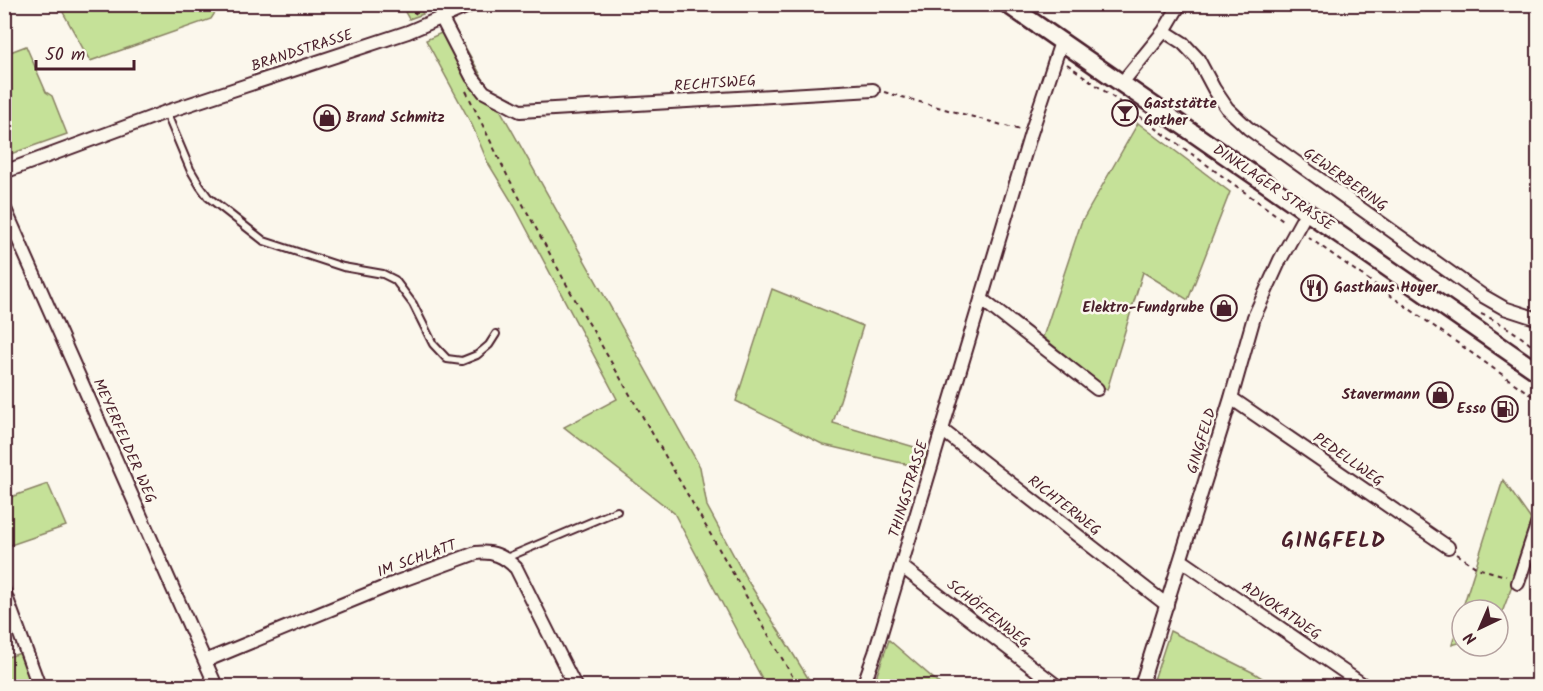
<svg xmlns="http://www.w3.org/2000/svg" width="1543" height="691" font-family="Kalam,sans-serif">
  <rect width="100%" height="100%" fill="#fbf7ec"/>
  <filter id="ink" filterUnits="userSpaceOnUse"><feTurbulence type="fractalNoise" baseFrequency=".0167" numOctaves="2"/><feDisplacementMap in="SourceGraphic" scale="12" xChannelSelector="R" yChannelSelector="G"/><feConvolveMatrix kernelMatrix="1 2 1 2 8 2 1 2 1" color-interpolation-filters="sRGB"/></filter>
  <g filter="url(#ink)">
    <!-- green -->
    <path fill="#c5e198" stroke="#888062" stroke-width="1.5" d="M59,5H220L211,19L90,61Z
      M401,5H418L423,14L409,19Z
      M454,27L700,467L707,506L746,578L813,686H766L674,513L564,427L617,399L515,207L488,163L472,125L426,40Z
      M26,46L46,92L52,96L67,134L5,156V54Z
      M1138,123L1230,192L1188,300L1143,272L1107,390L1043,337L1081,223Z
      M772,289L863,326L833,423L928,451L923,468L824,445L736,401Z
      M1503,480L1532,521L1514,581L1498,623V610H1462Z
      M48,484L66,526L5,547V499Z
      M1462,610V642L1452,645Z
      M1170,631L1254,673L1275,686H1152Z
      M889,640L942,686H873Z
      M21,653L32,686H5L4,658Z"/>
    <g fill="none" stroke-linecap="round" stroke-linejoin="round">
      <!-- lane casing -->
      <g stroke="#4a1f2b" stroke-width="10">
        <path id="lane" d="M166,112L190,169L200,186L208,197L264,241L343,267L383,274L395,280L413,304L433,344L447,359L462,361L477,355L489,345L496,334
          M506,558L617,511"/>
      </g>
      <!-- street casing -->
      <g stroke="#4a1f2b" stroke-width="16">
        <path id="street" d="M1180,4L1164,31L1183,43L1198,59L1214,89L1227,108L1248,128L1483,296L1504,308L1538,319
          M442,19L472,77L484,92L520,111L873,90
          M1121,84L1164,31
          M4,172L166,112L408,32L473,4
          M4,207L216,686
          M981,299L1097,389
          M1231,398L1448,547
          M942,430L1167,605
          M1181,560L1365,686
          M901,566L1057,686
          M1518,583L1538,522
          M4,591L39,686
          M205,661L397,582L476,553C493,551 504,556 516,568L575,686
          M863,686L875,653L1031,133L1061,42
          M1141,686L1231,398L1254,317L1280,260L1307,211"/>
      </g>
      <!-- secondary casing -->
      <g stroke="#4a1f2b" stroke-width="21">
        <path id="secondary" d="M1007,4L1538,372"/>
      </g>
      <!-- path -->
      <path stroke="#4a1f2b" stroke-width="2" stroke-dasharray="4.5 4.5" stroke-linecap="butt" d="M408,4L416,14
        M989,4L994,8
        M1067,64L1286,222
        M466,91L507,175L569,289L798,686
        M884,92L1020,130
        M1308,237L1538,400
        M1481,314C1503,323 1521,336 1538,351
        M1457,554L1477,568L1506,576"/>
      <!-- lane -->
      <use href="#lane" stroke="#fbf7ec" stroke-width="6"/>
      <!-- street -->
      <use href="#street" stroke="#fbf7ec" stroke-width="12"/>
      <!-- secondary -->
      <use href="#secondary" stroke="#fbf7ec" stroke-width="16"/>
    </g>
  </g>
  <!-- icons -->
  <defs>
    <g id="bar-ring" transform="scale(1.35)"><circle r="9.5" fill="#fbf7ec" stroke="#4a1f2b" stroke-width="1.5"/><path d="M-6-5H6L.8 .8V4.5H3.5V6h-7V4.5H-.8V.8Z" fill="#4a1f2b"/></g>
    <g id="shop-ring" transform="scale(1.35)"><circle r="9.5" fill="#fbf7ec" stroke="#4a1f2b" stroke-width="1.5"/><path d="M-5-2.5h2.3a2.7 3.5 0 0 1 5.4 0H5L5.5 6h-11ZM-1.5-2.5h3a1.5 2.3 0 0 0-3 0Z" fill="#4a1f2b"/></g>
    <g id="restaurant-ring" transform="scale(1.35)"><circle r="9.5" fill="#fbf7ec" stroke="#4a1f2b" stroke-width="1.5"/><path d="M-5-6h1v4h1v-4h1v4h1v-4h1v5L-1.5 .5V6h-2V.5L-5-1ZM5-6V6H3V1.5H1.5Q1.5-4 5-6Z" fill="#4a1f2b"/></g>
    <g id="fuel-ring" transform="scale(1.35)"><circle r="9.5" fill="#fbf7ec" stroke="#4a1f2b" stroke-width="1.5"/><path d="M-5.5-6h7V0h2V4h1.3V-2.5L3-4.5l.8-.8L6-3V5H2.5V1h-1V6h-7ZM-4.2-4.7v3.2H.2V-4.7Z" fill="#4a1f2b"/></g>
  </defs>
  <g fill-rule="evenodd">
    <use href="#bar-ring" x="1125" y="113"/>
    <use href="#shop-ring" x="327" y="118"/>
    <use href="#restaurant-ring" x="1314" y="288"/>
    <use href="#shop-ring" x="1224" y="308"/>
    <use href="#shop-ring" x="1440" y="395"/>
    <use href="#fuel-ring" x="1505" y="409"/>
  </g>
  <g text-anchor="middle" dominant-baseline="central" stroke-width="5" stroke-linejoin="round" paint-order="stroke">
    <!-- street labels -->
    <g font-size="15" fill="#4a1f2b" stroke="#fbf7ec">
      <text transform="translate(302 51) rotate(-18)">BRANDSTRASSE</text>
      <text transform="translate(715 84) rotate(-4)">RECHTSWEG</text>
      <text transform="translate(1345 180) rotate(35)">GEWERBERING</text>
      <text transform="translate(1273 188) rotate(34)">DINKLAGER STRASSE</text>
      <text transform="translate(124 441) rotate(66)">MEYERFELDER WEG</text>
      <text transform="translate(1202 441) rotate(-73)">GINGFELD</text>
      <text transform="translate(1348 460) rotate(35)">PEDELLWEG</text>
      <text transform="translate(909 489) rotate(-73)">THINGSTRASSE</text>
      <text transform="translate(1064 506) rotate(38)">RICHTERWEG</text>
      <text transform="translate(417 559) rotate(-20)">IM SCHLATT</text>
      <text transform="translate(1281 611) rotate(34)">ADVOKATWEG</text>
      <text transform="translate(988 614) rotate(38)">SCHÖFFENWEG</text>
    </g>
    <!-- poi labels -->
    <g font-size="15" font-weight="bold" fill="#4a1f2b" stroke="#fbf7ec" text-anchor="start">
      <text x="1144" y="104">Gaststätte<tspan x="1144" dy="17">Gother</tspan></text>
      <text x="346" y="118">Brand Schmitz</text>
      <text x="1334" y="288">Gasthaus Hoyer</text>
      <text x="1204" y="308" text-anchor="end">Elektro-Fundgrube</text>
      <text x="1420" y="395" text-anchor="end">Stavermann</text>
      <text x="1486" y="409" text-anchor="end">Esso</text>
    </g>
    <!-- district labels -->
    <g font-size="21" font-weight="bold" letter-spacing="1.5" fill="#4a1f2b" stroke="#fbf7ec">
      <text x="1334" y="541">GINGFELD</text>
    </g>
  </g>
  <!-- margin -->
  <rect width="1543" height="691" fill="none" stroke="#fbf7ec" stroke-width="24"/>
  <rect x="12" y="12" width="1519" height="667" fill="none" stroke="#4a1f2b" stroke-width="2" filter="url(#ink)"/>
  <!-- north arrow -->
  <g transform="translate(1480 628) rotate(224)"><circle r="28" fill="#fbf7ec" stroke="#b4a19f" stroke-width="1.5"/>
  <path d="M0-4.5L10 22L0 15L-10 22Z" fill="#4a1f2b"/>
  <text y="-9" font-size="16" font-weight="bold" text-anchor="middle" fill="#4a1f2b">N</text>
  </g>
  <!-- scale -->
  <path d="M36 60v9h98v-9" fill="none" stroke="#4a1f2b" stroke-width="3"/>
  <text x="45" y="60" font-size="18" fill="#4a1f2b" stroke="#fbf7ec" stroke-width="4.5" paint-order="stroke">50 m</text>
</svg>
